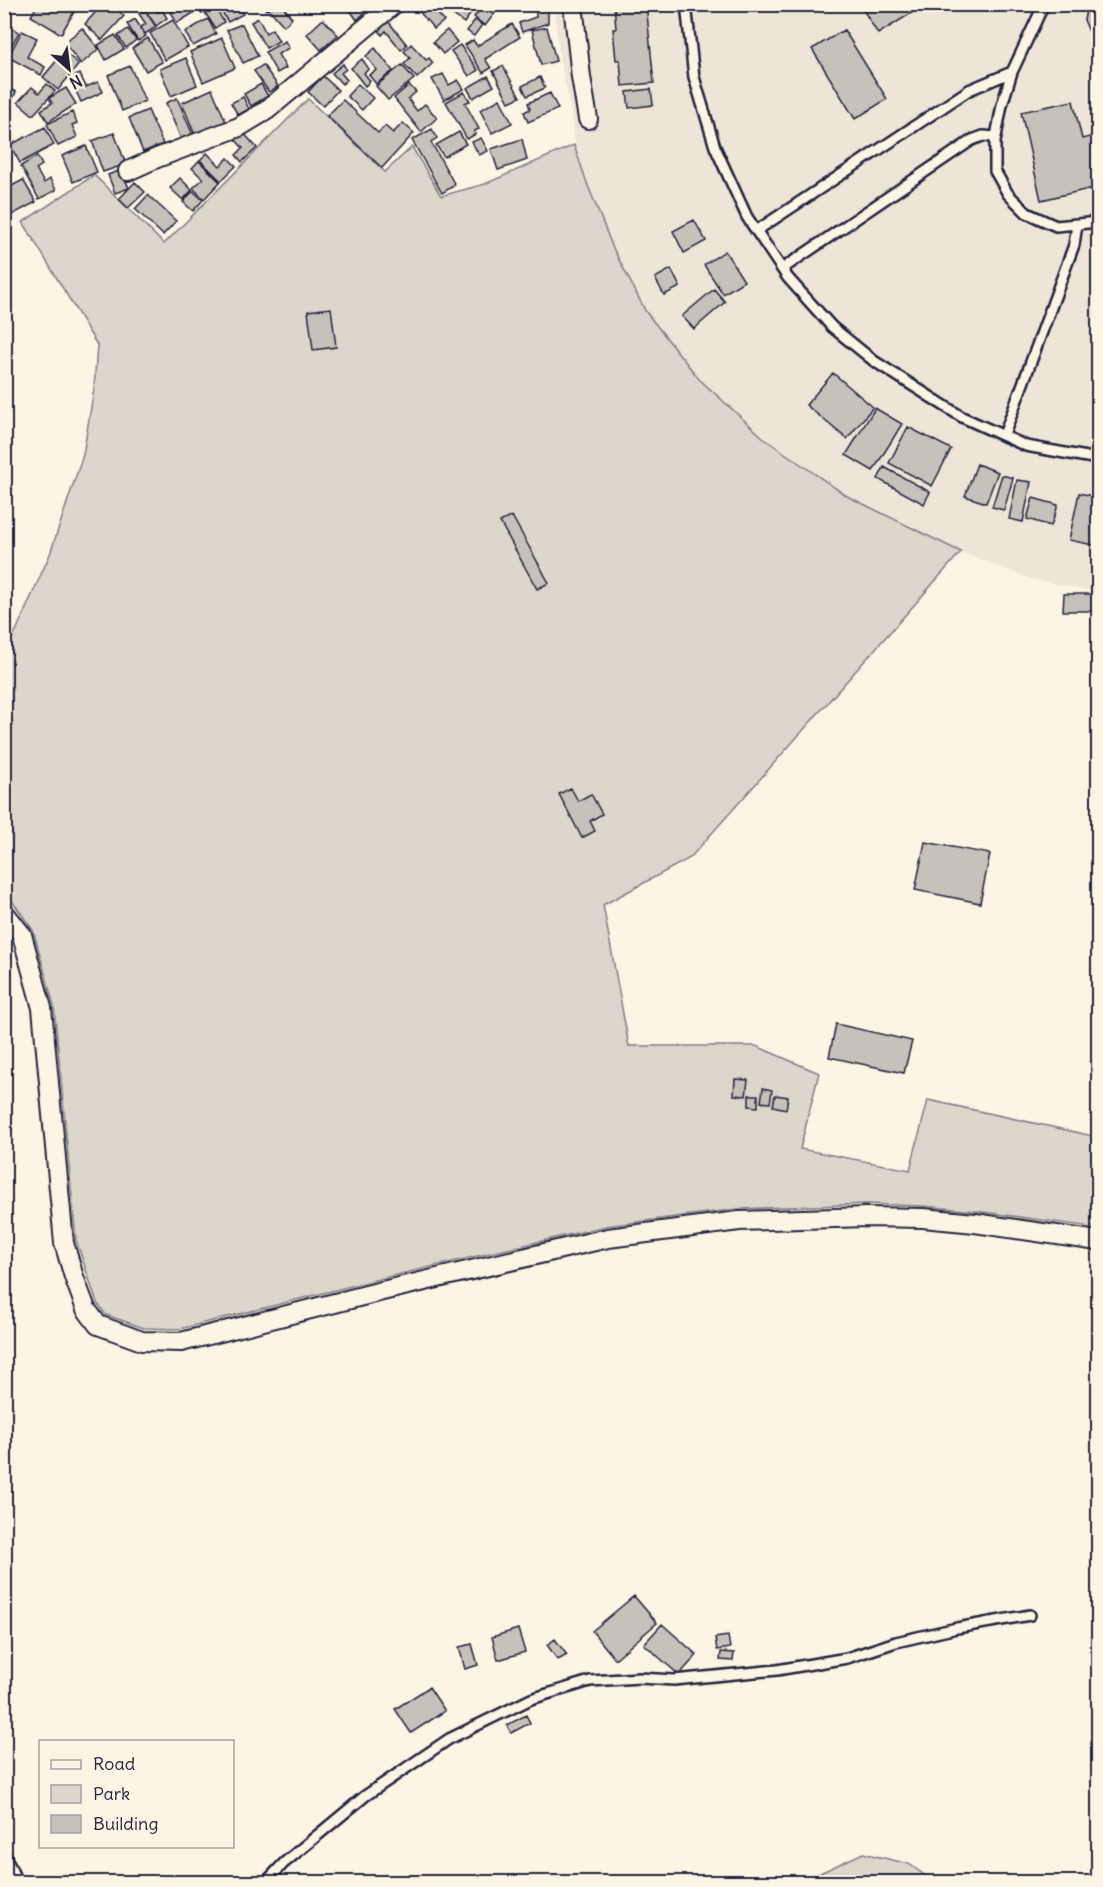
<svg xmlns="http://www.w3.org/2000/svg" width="1103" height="1887" font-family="Delius,sans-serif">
  <rect width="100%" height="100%" fill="#fcf5e5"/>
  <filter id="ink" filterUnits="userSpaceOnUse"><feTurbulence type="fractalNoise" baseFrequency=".0167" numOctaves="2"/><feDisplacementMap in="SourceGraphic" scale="12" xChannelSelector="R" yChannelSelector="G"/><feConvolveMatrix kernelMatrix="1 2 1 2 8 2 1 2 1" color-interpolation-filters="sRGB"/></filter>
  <g filter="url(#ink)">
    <!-- built -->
    <path fill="#ece5d8" d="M554,4L1098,5V592L1031,579L961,552L847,496L766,440L699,379L646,312L612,246L587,183L575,145L570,106L559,55Z"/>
    <!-- green -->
    <path fill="#dcd6cc" stroke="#7f7c84" stroke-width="1.5" d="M308,99L385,172L412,147L441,196L485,184L574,145L587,183L612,246L646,312L699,379L766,440L847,496L961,552L690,858L603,905L629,1046H756L819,1073L800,1149L910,1170L928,1100L1098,1137V1228L976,1211L923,1206L867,1204L738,1209L606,1226L375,1280L180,1329L144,1328L106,1315L97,1303L76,1240L54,1006L33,930L5,891L4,650L16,631L50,554L83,455L94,389L97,345L23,222L94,175L164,244Z
      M863,1853L909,1864L934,1882H801Z"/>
    <!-- building -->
    <path fill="#c6c1bb" stroke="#22223b" stroke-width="1.5" d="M38,4H61L74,12L61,34L31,16Z
      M103,4H112L124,16L102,40L85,24Z
      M146,4H152L157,12L162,10L167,18L156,26L143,7Z
      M184,4H193L197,11L177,23L171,12Z
      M197,4H213L224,22L215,28L204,11L202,13Z
      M217,4H237L243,14L228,22Z
      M261,4H281L292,18L284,26L269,9L266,10Z
      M346,4H374L357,20Z
      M413,4H429L444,21L434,29Z
      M447,4H478L464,23L444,8Z
      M484,4H502L485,26L474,17Z
      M536,4H548V23L522,32L519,23L536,17Z
      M614,4H646L654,83L622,86L620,60H616L613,29H616Z
      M868,4H926L878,34L862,8Z
      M1096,4H1098V52L1084,20L1086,10Z
      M145,10L156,27L145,34L141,27L146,24L139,14Z
      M258,18L266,33L272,29L279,41L266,48L251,22Z
      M135,19L146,36L138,41L127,24Z
      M208,19L216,34L193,46L185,32Z
      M323,19L338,35L321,50L307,34Z
      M173,20L188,47L165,60L150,33Z
      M475,20L482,25L474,36L467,31Z
      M388,21L407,45L401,50L386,31L382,35L378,29Z
      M5,24L19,32L5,57L4,56Z
      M242,24L258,56L243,63L227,30Z
      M512,24L520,37L485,59L491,68L483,73L465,45L473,40L477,46Z
      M547,27L556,61L541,65L532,30Z
      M82,28L99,49L81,64L64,43Z
      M128,29L136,40L126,48L118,36Z
      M447,30L457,42L443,54L433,42Z
      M844,30L887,99L855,119L812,49Z
      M22,31L37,38L27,57L45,67L41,75L8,57Z
      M115,35L124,49L106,60L98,45Z
      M148,38L162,62L146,71L132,48Z
      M222,38L235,68L203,82L190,52Z
      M285,41L289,48L278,54L286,68L277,73L265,52Z
      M411,44L426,60L429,58L433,63L417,78L404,64L410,58L404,51Z
      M460,45L478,70L469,76L451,51Z
      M375,48L393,71L376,84L369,75L377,70L366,56Z
      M64,52L79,64L58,90L43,77Z
      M186,58L197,85L171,96L160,69Z
      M362,59L369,69L364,73L370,81L365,86L351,68Z
      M343,64L346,69L341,73L347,80L342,84L332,73Z
      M263,65L278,86L269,92L254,71Z
      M402,65L414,79L388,100L376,86Z
      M130,66L145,101L122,111L108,75Z
      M503,66L520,97L509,102L493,71Z
      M80,74L86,87L98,82L103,92L81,102L70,78Z
      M443,74L449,85L458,80L464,89L444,100L432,79Z
      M323,76L338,90L323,106L308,92Z
      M488,76L494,86L473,98L467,88Z
      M540,77L545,88L527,96L522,86Z
      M47,84L55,91L33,115L18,102L32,87L39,93Z
      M261,84L268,96L251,106L244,94Z
      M358,84L373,98L362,110L347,96Z
      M409,85L416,92L408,99L417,111L425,104L437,118L421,132L394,98Z
      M4,87L16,92L9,108L4,106Z
      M66,88L76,104L48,122L41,110L52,103L49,98Z
      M212,89L226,122L195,135L182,103Z
      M651,89L653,105L629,108L627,92Z
      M464,92L470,101L465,103L479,129L474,131L476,134L467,139L446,102Z
      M550,93L558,109L528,122L524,112L530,109L528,103Z
      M243,97L249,109L238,115L231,103Z
      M177,98L193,135L181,139L166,103Z
      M500,99L512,123L492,133L480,110Z
      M343,100L378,133L385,126L393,133L403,123L414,133L382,168L327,116Z
      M1073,101L1082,139L1098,135V187L1041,200L1021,112Z
      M148,110L163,144L143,152L129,118Z
      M72,112L77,123L72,125L77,137L58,146L47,124Z
      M45,127L54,145L20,163L10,145Z
      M432,129L437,138L431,142L455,185L442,193L412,140Z
      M242,131L257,148L242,162L236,155L243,148L234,138Z
      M459,132L466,144L444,157L436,145Z
      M114,133L126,164L103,172L92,141Z
      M481,138L488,151L479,155L472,142Z
      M522,139L527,160L498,170L491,149Z
      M86,146L97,172L73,182L62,156Z
      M207,153L220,166L228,158L236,166L221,181L200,160Z
      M37,156L42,165L36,169L44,183L50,179L56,190L39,199L21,166Z
      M199,161L220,182L204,199L193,188L203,179L192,168Z
      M121,170L129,188L115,193L108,175Z
      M180,178L192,190L183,200L170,188Z
      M23,180L36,202L10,216L4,206V190Z
      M135,182L145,192L128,208L119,199Z
      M193,191L203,200L193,211L183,202Z
      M148,195L176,221L163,235L135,209Z
      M694,220L706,241L684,253L673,231Z
      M725,251L744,281L723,294L704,265Z
      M671,269L680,287L664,295L655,278Z
      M714,289L725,302L694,329L682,316Z
      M331,308L336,347L313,350L308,311Z
      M833,373L873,407L847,439L806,405Z
      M875,408L902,424L873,471L846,455Z
      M908,427L951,449L932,486L889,463Z
      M977,464L998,472L986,503L965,496Z
      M884,467L930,492L924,504L878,479Z
      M1002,475L1013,478L1004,510L992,507Z
      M1017,480L1031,482L1023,522L1009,519Z
      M1079,493L1098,497V546L1069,540Z
      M1033,498L1058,505L1051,526L1027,519Z
      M512,516L549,583L537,589L500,522Z
      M1064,594H1093V611H1063Z
      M571,788L578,801L591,794L602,814L590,821L595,831L582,838L559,794Z
      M925,842L990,854L980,903L915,890Z
      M836,1024L912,1041L904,1073L829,1057Z
      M735,1079L748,1080L746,1096L734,1095Z
      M763,1088L772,1090L770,1103L761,1102Z
      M749,1095H758V1107L749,1106Z
      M775,1095L788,1097L786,1109L773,1106Z
      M634,1596L657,1623L615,1659L592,1631Z
      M662,1624L697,1655L679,1675L644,1644Z
      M518,1629L525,1652L498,1660L492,1637Z
      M728,1636L730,1648L717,1650L715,1638Z
      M555,1639L567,1655L558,1660L547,1645Z
      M472,1644L478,1665L465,1669L459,1647Z
      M721,1652L734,1653L733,1661L720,1660Z
      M429,1687L445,1711L411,1733L395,1709Z
      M526,1715L530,1723L511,1733L507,1725Z"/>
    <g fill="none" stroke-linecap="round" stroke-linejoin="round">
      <!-- lane casing -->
      <g stroke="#22223b" stroke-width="14">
        <path id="lane" d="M686,4L694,77L715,147L747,217L788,278L832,327L874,361L962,417L1026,446L1098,459
          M1044,4L1012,72L1002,105L995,142V171L1008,194L1027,213L1056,226L1098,222
          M756,231L969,90L1012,72
          M782,269L972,140L983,136L996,137
          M1004,435L1074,245L1077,224
          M4,1853L17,1882
          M266,1882L284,1863L365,1796L449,1739L531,1699L590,1681L640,1678L674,1680L777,1670L847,1658L896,1642L957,1628L1030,1615"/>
      </g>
      <!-- street casing -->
      <g stroke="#22223b" stroke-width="22">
        <path id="street" d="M573,4L581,77L588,119
          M128,171L157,158L239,127L267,110L394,4
          M4,912L22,935L42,1008L64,1243L74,1277L86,1309L98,1325L142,1341L181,1342L378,1292L608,1238L739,1221L867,1217L923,1218L975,1223L1098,1241"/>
      </g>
      <!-- lane -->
      <use href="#lane" stroke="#fcf5e5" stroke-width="9"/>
      <!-- street -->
      <use href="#street" stroke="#fcf5e5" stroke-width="18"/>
    </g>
  </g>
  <!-- margin -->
  <rect width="1103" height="1887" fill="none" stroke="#fcf5e5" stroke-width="24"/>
  <rect x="12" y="12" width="1079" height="1863" fill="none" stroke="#22223b" stroke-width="2" filter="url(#ink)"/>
  <!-- legend -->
  <rect x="39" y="1740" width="195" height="108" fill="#fcf5e5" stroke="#a5a1a1" stroke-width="1.5"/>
  <rect x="51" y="1760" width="30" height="9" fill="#fcf5e5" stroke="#a5a1a1" stroke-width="1.5"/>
  <text x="93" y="1770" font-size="18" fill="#22223b">Road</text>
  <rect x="51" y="1785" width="30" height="18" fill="#dcd6cc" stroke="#a5a1a1" stroke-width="1.5"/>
  <text x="93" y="1800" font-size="18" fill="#22223b">Park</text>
  <rect x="51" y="1815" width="30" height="18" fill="#c6c1bb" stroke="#a5a1a1" stroke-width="1.5"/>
  <text x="93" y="1830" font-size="18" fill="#22223b">Building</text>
  <!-- north arrow -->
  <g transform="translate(69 69) rotate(152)" stroke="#fcf5e5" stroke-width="4.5" paint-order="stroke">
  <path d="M0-4.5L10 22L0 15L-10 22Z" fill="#22223b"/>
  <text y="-9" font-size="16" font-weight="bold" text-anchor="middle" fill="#22223b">N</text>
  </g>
</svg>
